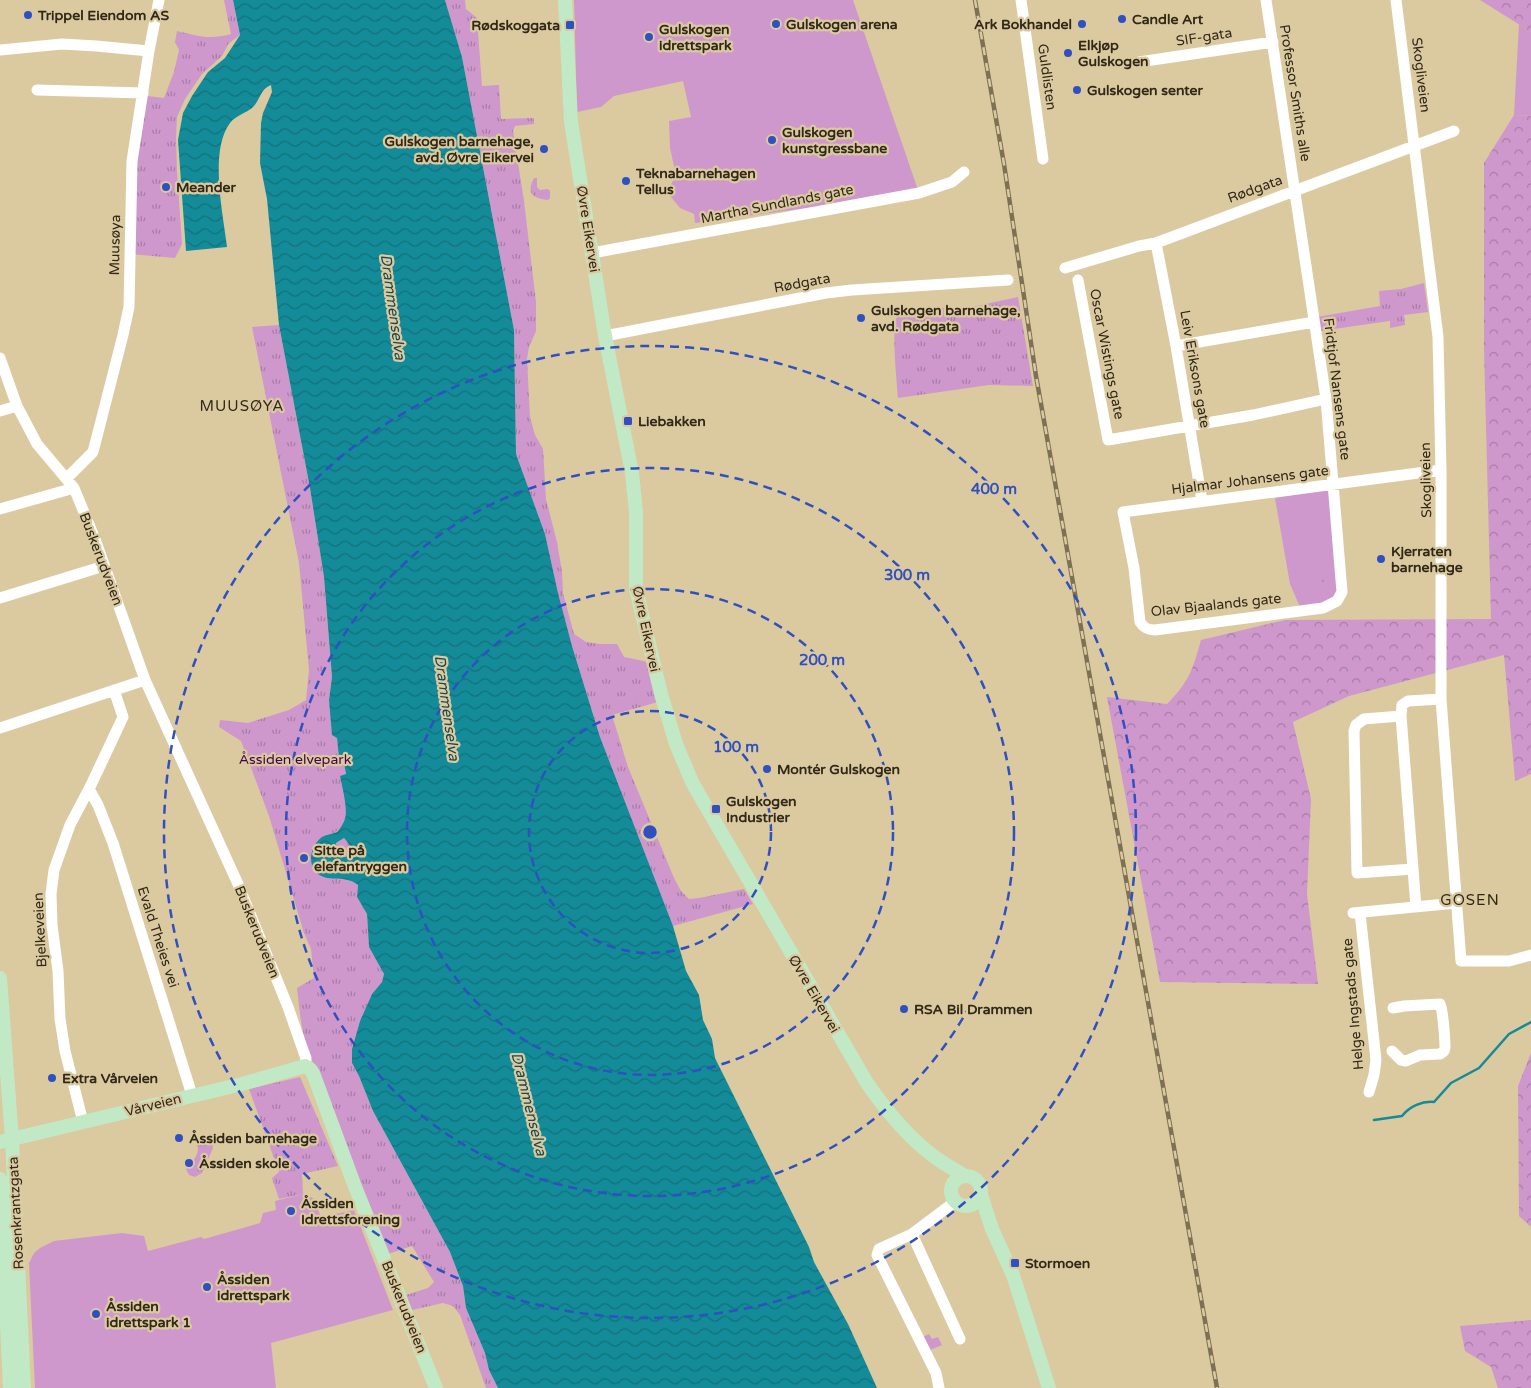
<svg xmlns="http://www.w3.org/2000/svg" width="1531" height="1388" font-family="'Varela Round',sans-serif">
  <defs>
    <pattern id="forest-crowns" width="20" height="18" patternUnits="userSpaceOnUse" patternTransform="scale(1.25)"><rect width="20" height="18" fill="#ce98cd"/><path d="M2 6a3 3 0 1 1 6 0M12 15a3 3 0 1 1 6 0" fill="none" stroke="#a87ca5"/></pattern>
    <pattern id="park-tufts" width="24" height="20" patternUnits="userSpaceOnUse" patternTransform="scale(1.25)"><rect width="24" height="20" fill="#ce98cd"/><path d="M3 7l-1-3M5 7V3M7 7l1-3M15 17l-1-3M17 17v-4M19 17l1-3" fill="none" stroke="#a87ca5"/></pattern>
    <pattern id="water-waves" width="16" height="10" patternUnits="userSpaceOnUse" patternTransform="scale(1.25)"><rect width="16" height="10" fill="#138b98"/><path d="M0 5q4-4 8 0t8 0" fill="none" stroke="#12727b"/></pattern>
  </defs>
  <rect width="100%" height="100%" fill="#dbc9a0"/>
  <!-- grass -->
  <path fill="#ce98cd" d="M574,0H853L919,193L695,223L694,214L680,208L667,192L676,175L670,148L669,121L691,117L683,81L614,96L601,107L577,112Z
    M1519,24L1531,32V116L1514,115Z
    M1326,490L1331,492L1338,593L1329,602L1300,607L1290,584L1275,498Z
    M303,1194L313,1198L321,1217L354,1210L393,1310L271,1343L276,1388H35L29,1263L34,1253L40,1248L54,1241L122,1233L144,1236L148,1251L201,1237L204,1239L260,1223L263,1213L276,1210L275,1201Z"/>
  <!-- forest -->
  <path fill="url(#forest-crowns)" d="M1480,0H1531V32Z
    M1514,115L1531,116V774L1515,781L1504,655L1349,696L1293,722L1311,799L1307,894L1318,984L1160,982L1107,697L1167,704C1189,682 1193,669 1201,640L1285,620L1491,619L1484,350V163Z
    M1531,1053V1227L1519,1216L1518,1086Z
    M1531,1320V1388H1498L1491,1367L1465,1351L1460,1326Z"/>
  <!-- park -->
  <path fill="url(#park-tufts)" d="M224,0H233L240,35L229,43L222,56L202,74L185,99L177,117L176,137L177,171L182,244L175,258L130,254V206L148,96L164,98L174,72L179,50L175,42L177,31C198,36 209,40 231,34Z
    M445,0H465L466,9L477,18L482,86L499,85L501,119L534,118V124L515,126L513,131L524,201L536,302V331L529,347L527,359L530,417L535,435L543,449L546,499L557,542L562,572L563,593L574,634L586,642L599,644H617L624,657L648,662L658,702L612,715L628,767L674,878L681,891L689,899L699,898L744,889L753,904L673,926L600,737L572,646L558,593L545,534L516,454L514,330L462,57Z
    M534,178H537V187L540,190L548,189L550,191V198L548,200C532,198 526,193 534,178Z
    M1424,283L1428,312L1404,315L1405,325L1390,328V321L1320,331L1317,317L1380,306L1379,291L1401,289Z
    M1018,297L1033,386L989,385L898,398C897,384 891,326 897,317C899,313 902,311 906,310L976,306Z
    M279,325L310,488L324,577L332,677L329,700L337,737L339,758H343L346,775L341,776C343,791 353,821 337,831C334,834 329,834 325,835L317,873C332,882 345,873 358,885L357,897L367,914L369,947L384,974L382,982L372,994L360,1021L352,1049V1063L359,1076L373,1111L450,1252L463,1286L466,1308L485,1353L489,1370L498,1388H486L460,1315L453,1306L443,1303L412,1310L406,1295L428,1288L434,1282L412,1246L388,1254L314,1065C302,1039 300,1016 297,988L314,978L311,949L304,933L269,816L241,741L219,727L220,720L248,723L289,710L306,700L309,670L299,563L252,327Z
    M1323,572L1324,582L1306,583L1305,573Z
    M344,838C348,842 352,849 351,855L345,857C340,856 336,848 336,843Z
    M300,1077L338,1166L302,1174L303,1194L279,1199L272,1178L279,1172L249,1089Z
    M207,1136L211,1140L213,1148L202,1173L195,1177L189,1175L186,1169L187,1162L193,1161C198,1153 200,1149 195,1141Z
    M929,1334L932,1339L938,1337L942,1345L930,1350L921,1338Z"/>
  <!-- water -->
  <path fill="url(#water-waves)" fill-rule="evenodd" d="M233,0H445L462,57L514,330L516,454L545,534L558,593L572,646L600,737L673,926L686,971L699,995L703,1020L712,1039L715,1058L809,1247L814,1262L848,1324L877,1388H498L489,1370L485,1353L466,1308L463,1286L450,1252L373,1111L359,1076L352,1063V1049L360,1021L372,994L382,982L384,974L369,947L367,914L357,897L358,885C345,874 330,883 318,874C306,864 311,845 322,837C327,834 332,834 337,832C340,829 344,823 345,818C348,809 342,786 340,776L346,774L343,758H339L337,738L332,735L329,700L332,677L324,577L310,488L279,325L267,199L260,163L261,123L263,113L272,92L271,85C260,89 260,101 252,108C246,113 235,116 230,123C209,151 223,213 227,247L186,251L178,140L183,113L192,96L208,72L225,58L240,35ZM344,838C348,842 353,850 351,855L345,857C340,856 336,848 336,843Z"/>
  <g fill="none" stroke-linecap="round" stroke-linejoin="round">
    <!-- stream -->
    <path stroke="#138b98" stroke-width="2.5" d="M1374,1120L1402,1116C1410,1106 1422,1101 1434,1102L1451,1083L1479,1068L1509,1034L1531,1022"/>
    <!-- minor -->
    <path stroke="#fff" stroke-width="11" d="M1021,0L1043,159
      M1266,0L1326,399L1342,592L1337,601L1323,608L1155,630C1148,630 1144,628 1140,622L1134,568L1123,512L1441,470
      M1396,0L1438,337L1441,470V699L1461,961H1509L1531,955
      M0,50L62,44L96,46L149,51
      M1139,62L1273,42
      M37,90L143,93
      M1156,243L1176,346L1202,501
      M592,253L919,193L952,182L964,172
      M1065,268L1139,246L1156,243L1454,131
      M1078,280L1108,440L1253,415L1326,399
      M605,336L826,293L852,290L1008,280
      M1176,346L1314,322
      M0,358L17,406L37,444L74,488L95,539L145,680L238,884L288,1007L303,1050L306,1058L305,1066
      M0,411L17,406
      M67,478L93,452L123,335L129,307L132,161L149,51L159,0
      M0,509L74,488
      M0,598L104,566
      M1401,716L1364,719L1356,725L1354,731L1357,873L1413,869
      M0,728L145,680
      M89,789L98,805L113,843L192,1095
      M1416,907L1401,716L1402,705L1408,701L1441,699
      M1353,913L1456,903
      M1360,913L1376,1060L1374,1075L1369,1092
      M1392,1051L1401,1060L1406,1061L1420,1055L1440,1054L1444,1051L1445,1048C1445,1040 1443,1010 1440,1004L1404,1006L1393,1008
      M83,1122L65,1051L60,1019L58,971L52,925L51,894L54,870L70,825L91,785L123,717L114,690
      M956,1201L912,1234L960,1339
      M912,1234L879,1249L877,1255L936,1373L939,1388"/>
    <!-- major -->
    <path stroke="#c2e9c5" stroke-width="14" d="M565,0L571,122L605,336L632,473L636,512V589L661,694L676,744L693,784L867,1083C885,1109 907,1136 932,1155C942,1163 954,1169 965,1176
      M0,978L12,1140L24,1388
      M0,1142L242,1084L305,1066L310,1069L313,1073L354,1184L436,1388
      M951 1191a15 15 0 1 1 30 0a15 15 0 1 1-30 0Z
      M0,1179L10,1388
      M981,1195L992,1229L1013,1275L1049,1388"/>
    <!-- rail casing -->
    <g stroke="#7d7155" stroke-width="4.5">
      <path id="rail" d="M975,0L1004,164L1036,376L1217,1388"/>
    </g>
    <!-- rail -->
    <use href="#rail" stroke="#dbc9a0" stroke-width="2.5" stroke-dasharray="8" stroke-linecap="butt"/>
  </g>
  <!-- distance rings -->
  <g fill="none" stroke="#2f50c0" stroke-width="2.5" stroke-dasharray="9 6">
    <circle cx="650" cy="832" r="121"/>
    <circle cx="650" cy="832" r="243"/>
    <circle cx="650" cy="832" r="364"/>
    <circle cx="650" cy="832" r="486"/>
  </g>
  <!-- markers -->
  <g fill="#2f50c0" stroke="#dbc9a0" stroke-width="2">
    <circle cx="28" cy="15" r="5"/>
    <circle cx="1122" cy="19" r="5"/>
    <circle cx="776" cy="24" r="5"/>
    <circle cx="1082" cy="24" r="5"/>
    <rect x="565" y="20" width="10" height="10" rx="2.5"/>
    <circle cx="649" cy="37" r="5"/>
    <circle cx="1068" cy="53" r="5"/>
    <circle cx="1077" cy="90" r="5"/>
    <circle cx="772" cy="140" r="5"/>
    <circle cx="544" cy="149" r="5"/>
    <circle cx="626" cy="181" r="5"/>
    <circle cx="166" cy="187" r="5"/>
    <circle cx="861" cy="318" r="5"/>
    <rect x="623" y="416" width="10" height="10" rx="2.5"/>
    <circle cx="1381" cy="559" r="5"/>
    <circle cx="767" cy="769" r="5"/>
    <rect x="711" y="804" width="10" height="10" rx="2.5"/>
    <circle cx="304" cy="858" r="5"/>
    <circle cx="904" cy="1009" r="5"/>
    <circle cx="52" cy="1078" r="5"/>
    <circle cx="179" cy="1138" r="5"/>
    <circle cx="189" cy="1163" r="5"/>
    <circle cx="291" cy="1211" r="5"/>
    <rect x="1010" y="1258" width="10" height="10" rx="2.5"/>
    <circle cx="207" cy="1287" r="5"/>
    <circle cx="96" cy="1314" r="5"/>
  </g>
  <g text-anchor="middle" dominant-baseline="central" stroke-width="4.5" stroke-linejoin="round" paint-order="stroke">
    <!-- poi labels -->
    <g font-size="14" font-weight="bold" fill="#302918" stroke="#dbc9a0" text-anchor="start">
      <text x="38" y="15">Trippel Eiendom AS</text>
      <text x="1132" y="19">Candle Art</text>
      <text x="786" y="24">Gulskogen arena</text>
      <text x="1072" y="24" text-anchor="end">Ark Bokhandel</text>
      <text x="560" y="25" text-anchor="end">Rødskoggata</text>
      <text x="659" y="29">Gulskogen<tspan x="659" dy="16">idrettspark</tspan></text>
      <text x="1078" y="45">Elkjøp<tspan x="1078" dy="16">Gulskogen</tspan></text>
      <text x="1087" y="90">Gulskogen senter</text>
      <text x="782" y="132">Gulskogen<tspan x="782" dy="16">kunstgressbane</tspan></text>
      <text x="534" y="141" text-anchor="end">Gulskogen barnehage,<tspan x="534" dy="16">avd. Øvre Eikervei</tspan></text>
      <text x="636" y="173">Teknabarnehagen<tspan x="636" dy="16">Tellus</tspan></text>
      <text x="176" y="187">Meander</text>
      <text x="871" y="310">Gulskogen barnehage,<tspan x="871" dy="16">avd. Rødgata</tspan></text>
      <text x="638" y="421">Liebakken</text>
      <text x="1391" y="551">Kjerraten<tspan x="1391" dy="16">barnehage</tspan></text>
      <text x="777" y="769">Montér Gulskogen</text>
      <text x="726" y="801">Gulskogen<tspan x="726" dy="16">Industrier</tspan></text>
      <text x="314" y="850">Sitte på<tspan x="314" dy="16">elefantryggen</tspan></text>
      <text x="914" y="1009">RSA Bil Drammen</text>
      <text x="62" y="1078">Extra Vårveien</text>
      <text x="189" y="1138">Åssiden barnehage</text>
      <text x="199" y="1163">Åssiden skole</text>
      <text x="301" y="1203">Åssiden<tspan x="301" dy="16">Idrettsforening</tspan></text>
      <text x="1025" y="1263">Stormoen</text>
      <text x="217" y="1279">Åssiden<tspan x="217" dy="16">idrettspark</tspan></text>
      <text x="106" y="1306">Åssiden<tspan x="106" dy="16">idrettspark 1</tspan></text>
    </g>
    <!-- street labels -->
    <g font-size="14" fill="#302918" stroke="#dbc9a0">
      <text transform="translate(1204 37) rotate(-9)">SIF-gata</text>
      <text transform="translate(1421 75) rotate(83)">Skogliveien</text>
      <text transform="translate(1047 77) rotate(82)">Guldlisten</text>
      <text transform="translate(1295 93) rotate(81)">Professor Smiths alle</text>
      <text transform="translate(1255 189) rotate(-20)">Rødgata</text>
      <text transform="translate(777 204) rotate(-11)">Martha Sundlands gate</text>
      <text transform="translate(588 229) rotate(81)">Øvre Eikervei</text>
      <text transform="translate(115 245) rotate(-89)">Muusøya</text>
      <text transform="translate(802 283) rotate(-10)">Rødgata</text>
      <text transform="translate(1107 354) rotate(79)">Oscar Wistings gate</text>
      <text transform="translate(1195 369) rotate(80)">Leiv Eriksons gate</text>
      <text transform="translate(1337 389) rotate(83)">Fridtjof Nansens gate</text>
      <text transform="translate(1250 480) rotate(-7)">Hjalmar Johansens gate</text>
      <text transform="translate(1426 480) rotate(-91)">Skogliveien</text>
      <text transform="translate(101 559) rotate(69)">Buskerudveien</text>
      <text transform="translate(1216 605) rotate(-6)">Olav Bjaalands gate</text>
      <text transform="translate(646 629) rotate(78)">Øvre Eikervei</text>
      <text transform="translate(40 930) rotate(-93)">Bjelkeveien</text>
      <text transform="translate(257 932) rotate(68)">Buskerudveien</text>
      <text transform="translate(158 937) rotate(72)">Evald Theies vei</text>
      <text transform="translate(814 994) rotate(60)">Øvre Eikervei</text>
      <text transform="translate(1353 1004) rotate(-95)">Helge Ingstads gate</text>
      <text transform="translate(153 1105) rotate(-14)">Vårveien</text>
      <text transform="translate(16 1213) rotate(-93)">Rosenkrantzgata</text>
      <text transform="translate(404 1307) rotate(68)">Buskerudveien</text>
    </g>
    <!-- park labels -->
    <g font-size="14" fill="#460248" stroke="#dbc9a0">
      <text x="295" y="759">Åssiden elvepark</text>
    </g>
    <!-- water labels -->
    <g font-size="15" font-style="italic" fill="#1a484e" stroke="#dbc9a0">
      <text transform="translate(393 307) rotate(82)">Drammenselva</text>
      <text transform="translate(447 708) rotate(82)">Drammenselva</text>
      <text transform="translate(529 1104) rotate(76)">Drammenselva</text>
    </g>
    <!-- neighbourhood labels -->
    <g font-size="15" letter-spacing="1" fill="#302918" stroke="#dbc9a0">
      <text x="242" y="406">MUUSØYA</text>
      <text x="1470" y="900">GOSEN</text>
    </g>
  </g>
  <circle cx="650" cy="832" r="8" fill="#2f50c0" stroke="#dbc9a0" stroke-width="2.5"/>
  <g font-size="15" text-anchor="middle" font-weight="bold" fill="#2f50c0" stroke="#dbc9a0" stroke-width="4.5" stroke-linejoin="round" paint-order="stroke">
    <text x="994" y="494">400 m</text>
    <text x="907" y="580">300 m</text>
    <text x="822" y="665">200 m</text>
    <text x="736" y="752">100 m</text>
  </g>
</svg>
